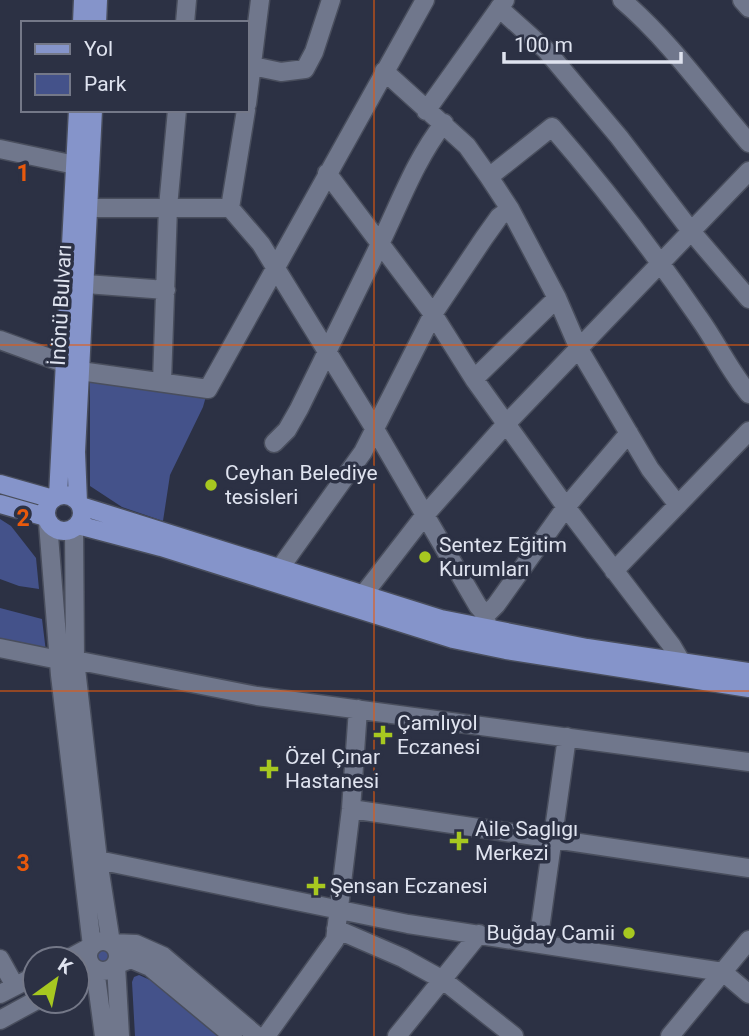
<svg xmlns="http://www.w3.org/2000/svg" width="749" height="1036" font-family="Roboto,sans-serif">
  <rect width="100%" height="100%" fill="#2c3144"/>
  <!-- green -->
  <path fill="#44528a" d="M90,379L208,389L203,407L170,475L163,521L122,507L90,486Z
    M0,519L11,526L36,558L39,589L19,586L0,579Z
    M0,608L42,619L46,652L0,648Z
    M97 958a8 8 0 1 1 16 0a8 8 0 1 1-16 0Z
    M139,975L159,984L218,1036H135L132,982L134,977Z"/>
  <g fill="none" stroke-linecap="round" stroke-linejoin="round">
    <!-- minor casing -->
    <g stroke="#494e5d" stroke-width="21">
      <path id="minor" d="M622,0C670,41 708,95 749,143
        M742,0L749,8
        M499,8L546,50L619,137L691,231L749,299
        M185,23L187,0
        M253,66L281,72L305,69L314,52L331,0
        M384,71L467,146L489,177L510,209L557,298L579,349L650,469L678,505
        M247,104L260,0
        M426,111L505,0
        M0,149L75,165
        M327,173L433,314L474,379L566,507L672,646L682,663
        M489,177L552,127C605,188 653,251 699,318C717,343 729,370 749,394
        M89,208H230L261,244L275,267L376,431L478,606L486,615L487,628
        M230,208L246,110
        M86,284L166,290
        M0,340L66,364
        M80,371L208,389L425,0
        M474,379L557,298
        M162,382L168,207L177,110
        M274,443L287,430L299,409C326,354 353,300 379,246C400,203 415,160 444,123
        M48,523L60,675L92,946L68,959
        M74,529L75,660L98,860L111,943L136,944L163,956L257,1036
        M280,568L363,452L433,314L484,238L499,217L510,209
        M614,571L749,431
        M363,595L425,515L506,424L749,171
        M486,615L496,605L566,507L629,433
        M0,648L59,660
        M75,660L257,696L749,762
        M351,809L749,868
        M98,860L408,924L723,972L749,994
        M336,929L403,958L443,980L514,1036
        M88 956a15 15 0 1 1 30 0a15 15 0 1 1-30 0Z
        M538,943L567,737
        M0,959L15,986
        M77,978L95,969L104,1036
        M0,994L35,976
        M0,1020L35,1001
        M120,1036L116,965L131,959L150,967L233,1036
        M266,1036L335,940L351,809L358,709
        M397,1036L479,934
        M670,1036L749,940"/>
    </g>
    <!-- major casing -->
    <g stroke="#494e5d" stroke-width="21">
      <path id="major" d="M82,23L83,0
        M97,23L98,0
        M0,484L53,499
        M46 513a18 18 0 1 1 36 0a18 18 0 1 1-36 0Z
        M58,496L78,110
        M78,502L76,452L93,110
        M0,504L46,517
        M81,506L441,619L587,648L749,672
        M78,525L161,547L453,639L506,650L749,688"/>
    </g>
    <!-- minor -->
    <use href="#minor" stroke="#70778c" stroke-width="18"/>
    <!-- major -->
    <use href="#major" stroke="#8594ca" stroke-width="18"/>
  </g>
  <!-- grid -->
  <path fill="none" stroke="#e8590c" stroke-width="2" stroke-opacity="0.55" d="M374,0V1036M0,345H749M0,691H749"/>
  <!-- markers -->
  <g fill="#a7c820" stroke="#2c3144" stroke-width="2.5">
    <circle cx="211" cy="485" r="7"/>
    <circle cx="425" cy="557" r="7"/>
    <path d="M379.5 724.5h7v7h7v7h-7v7h-7v-7h-7v-7h7z"/>
    <path d="M265.5 758.5h7v7h7v7h-7v7h-7v-7h-7v-7h7z"/>
    <path d="M455.5 830.5h7v7h7v7h-7v7h-7v-7h-7v-7h7z"/>
    <path d="M312.5 875.5h7v7h7v7h-7v7h-7v-7h-7v-7h7z"/>
    <circle cx="629" cy="933" r="7"/>
  </g>
  <g text-anchor="middle" dominant-baseline="central" stroke-width="7" stroke-linejoin="round" paint-order="stroke">
    <!-- street labels -->
    <g font-size="21" fill="#dfe3ef" stroke="#2c3144">
      <text transform="translate(61 305) rotate(-87)">İnönü Bulvarı</text>
    </g>
    <!-- poi labels -->
    <g font-size="21" fill="#dfe3ef" stroke="#2c3144" text-anchor="start">
      <text x="225" y="473">Ceyhan Belediye<tspan x="225" dy="24">tesisleri</tspan></text>
      <text x="439" y="545">Sentez Eğitim<tspan x="439" dy="24">Kurumları</tspan></text>
      <text x="397" y="723">Çamlıyol<tspan x="397" dy="24">Eczanesi</tspan></text>
      <text x="285" y="757">Özel Çınar<tspan x="285" dy="24">Hastanesi</tspan></text>
      <text x="475" y="829">Aile Saglıgı<tspan x="475" dy="24">Merkezi</tspan></text>
      <text x="330" y="886">Şensan Eczanesi</text>
      <text x="615" y="933" text-anchor="end">Buğday Camii</text>
    </g>
  </g>
  <g font-size="23" text-anchor="middle" font-weight="bold" fill="#e8590c" stroke="#2c3144" stroke-width="7" stroke-linejoin="round" paint-order="stroke">
    <text x="23" y="181">1</text>
    <text x="23" y="526">2</text>
    <text x="23" y="871">3</text>
  </g>
  <!-- legend -->
  <rect x="21" y="21" width="228" height="91" fill="#2c3144" stroke="#747888" stroke-width="2"/>
  <rect x="35" y="44" width="35" height="10" fill="#8594ca" stroke="#747888" stroke-width="2"/>
  <text x="84" y="56" font-size="21" fill="#dfe3ef">Yol</text>
  <rect x="35" y="74" width="35" height="21" fill="#44528a" stroke="#747888" stroke-width="2"/>
  <text x="84" y="91" font-size="21" fill="#dfe3ef">Park</text>
  <!-- north arrow -->
  <g transform="translate(56 980) rotate(33)"><circle r="33" fill="#2c3144" stroke="#747888" stroke-width="2"/>
  <path d="M0-5L12 26L0 18L-12 26Z" fill="#a7c820"/>
  <text y="-10" font-size="19" font-weight="bold" text-anchor="middle" fill="#dfe3ef">K</text>
  </g>
  <!-- scale -->
  <path d="M504 52v10h177v-10" fill="none" stroke="#dfe3ef" stroke-width="3.5"/>
  <text x="514" y="52" font-size="21" fill="#dfe3ef" stroke="#2c3144" stroke-width="5" paint-order="stroke">100 m</text>
</svg>
